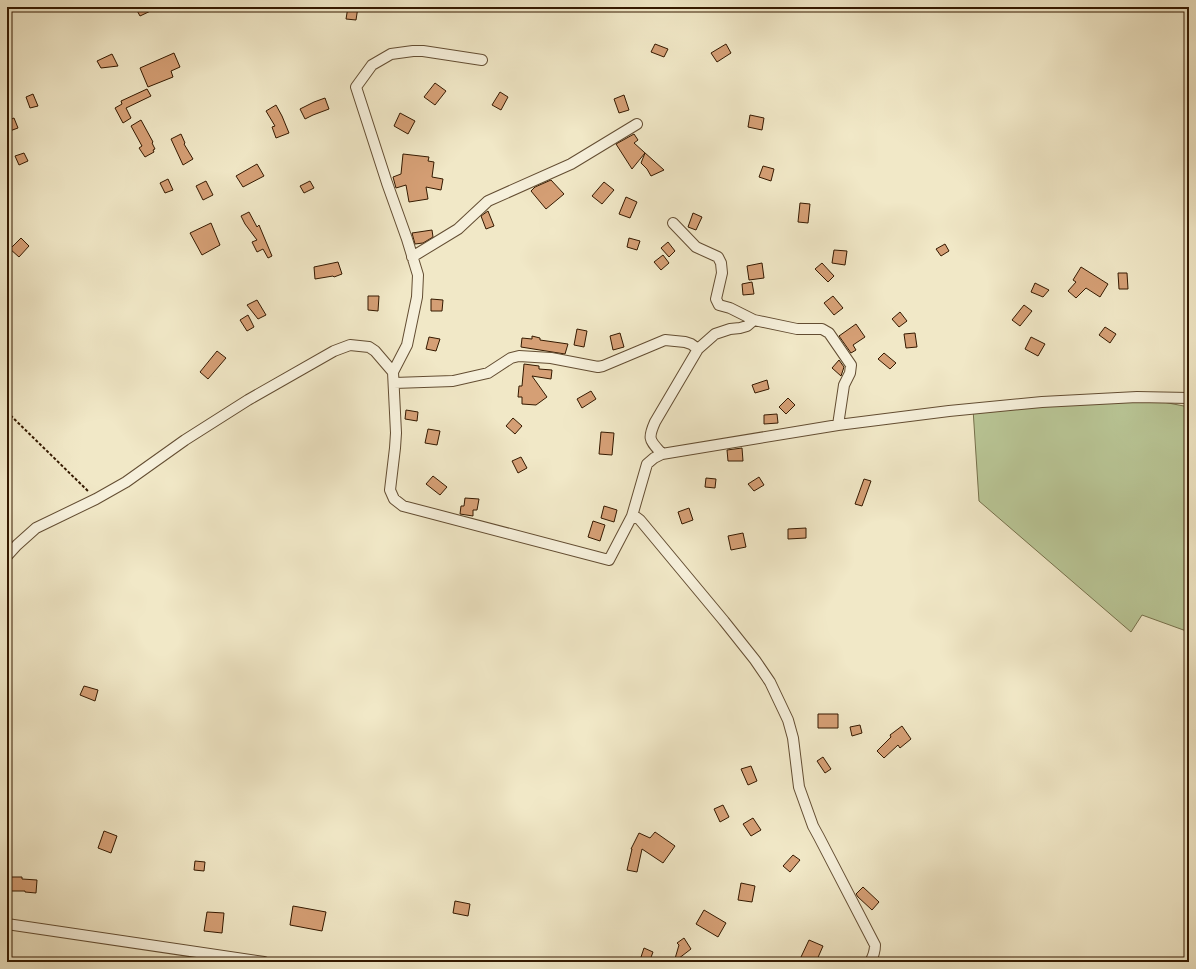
<svg xmlns="http://www.w3.org/2000/svg" width="1196" height="969" font-family="'IM FELL French Canon',serif">
  <rect width="100%" height="100%" fill="#f1e8c7"/>
  <filter id="stains"><feTurbulence type="fractalNoise" baseFrequency=".005" numOctaves="4"/><feColorMatrix values="0 0 0 0 .2 0 0 0 0 .09 0 0 0 0 .02 0 0 0 .5 -.17"/></filter>
  <radialGradient id="worn" r=".72"><stop offset=".6" stop-color="#630" stop-opacity="0"/><stop offset="1" stop-color="#630" stop-opacity=".3"/></radialGradient>
  <!-- green -->
  <path fill="#b9c696" stroke="#76704b" d="M1137,397L1189,407V632L1142,615L1131,632L979,501L973,409Z"/>
  <!-- building -->
  <path fill="#d59f75" stroke="#341900" d="M135,7H159L140,16Z
    M348,7H358L356,20L346,19Z
    M655,44L668,49L664,57L651,52Z
    M726,44L731,53L717,62L711,53Z
    M174,53L180,67L171,71L173,77L148,87L140,68Z
    M112,54L118,66L101,68L97,61Z
    M435,83L446,91L435,105L424,97Z
    M147,89L151,96L126,108L131,118L123,123L115,108L122,104L121,101Z
    M500,92L508,97L501,110L492,105Z
    M33,94L38,106L30,108L26,97Z
    M624,95L629,110L619,113L614,99Z
    M325,98L329,109L313,115L305,119L300,109L314,102Z
    M276,105L282,116L289,133L276,138L272,127L275,126L266,111Z
    M400,113L415,121L408,134L394,126Z
    M750,115L764,118L762,130L748,127Z
    M14,118L18,128L7,132V121Z
    M141,120L153,142L152,143L155,149L153,150L154,152L145,157L139,148L142,146L131,126Z
    M181,134L185,143L184,144L193,159L183,165L171,139Z
    M634,134L638,140L634,143L664,170L651,176L647,169L641,163L645,153L632,169L616,144Z
    M24,153L28,161L19,165L15,156Z
    M403,154L429,157L428,161L434,162L432,177L443,179L441,190L426,187L428,199L409,202L406,185L396,188L393,177L401,174Z
    M257,164L264,176L243,187L236,176Z
    M763,166L774,169L771,181L759,177Z
    M168,179L173,190L165,193L160,183Z
    M551,180L564,194L546,209L531,191L535,187Z
    M206,181L213,195L203,200L196,186Z
    M310,181L314,188L304,193L300,186Z
    M604,182L614,190L602,204L592,196Z
    M626,197L637,202L630,218L619,214Z
    M800,203L810,204L808,223L798,222Z
    M488,211L494,226L486,229L481,216Z
    M249,212L257,227L259,225L272,256L268,258L263,249L257,252L252,242L257,240L245,224L241,216Z
    M693,213L702,217L696,230L688,227Z
    M211,223L220,245L202,255L190,233Z
    M432,230L433,237L423,243L415,244L412,233Z
    M21,238L29,246L19,257L10,249Z
    M629,238L640,241L637,250L627,247Z
    M668,242L675,251L669,257L661,248Z
    M945,244L949,251L941,256L936,249Z
    M834,250L847,251L845,265L832,263Z
    M663,255L669,263L661,270L654,262Z
    M338,262L342,274L334,277L333,276L315,279L314,267Z
    M762,263L764,278L749,280L747,266Z
    M822,263L834,276L828,282L815,269Z
    M1081,267L1108,284L1100,297L1086,288L1076,298L1068,291L1076,282L1073,280Z
    M1118,273H1127L1128,289H1119Z
    M752,282L754,294L743,295L742,284Z
    M1035,283L1049,290L1043,297L1031,292Z
    M368,296H379L378,311L368,310Z
    M833,296L843,308L834,315L824,303Z
    M431,299L443,300L442,311H431Z
    M257,300L266,315L258,319L247,305Z
    M1024,305L1032,311L1020,326L1012,320Z
    M900,312L907,321L899,327L892,319Z
    M248,315L254,327L247,331L240,320Z
    M856,324L865,337L853,345L856,350L851,353L839,336Z
    M1105,327L1116,334L1110,343L1099,335Z
    M577,329L587,331L584,347L574,345Z
    M620,333L624,347L613,350L610,336Z
    M915,333L917,347L906,348L904,334Z
    M532,336L540,338V340L568,344L565,354L521,347L522,338L532,339Z
    M429,337L440,339L436,351L426,349Z
    M1031,337L1045,344L1038,356L1025,349Z
    M217,351L226,358L208,379L200,372Z
    M884,353L896,363L890,369L878,359Z
    M839,360L844,367L841,376L832,368Z
    M524,364L539,366V369L552,370L551,379L532,376L547,397L536,405L522,404V397H518L519,386H522Z
    M767,380L769,389L755,393L752,385Z
    M591,391L596,399L582,408L577,399Z
    M788,398L795,405L786,414L779,407Z
    M406,410L418,412L417,421L405,419Z
    M777,414L778,423L764,424V415Z
    M513,418L522,426L515,434L506,426Z
    M428,429L440,431L437,445L425,443Z
    M601,432L614,433L612,455L599,454Z
    M742,448L743,461H728L727,450Z
    M521,457L527,468L518,473L512,461Z
    M433,476L447,487L440,495L426,484Z
    M759,477L764,485L754,491L748,484Z
    M706,478L716,479L715,488L705,487Z
    M864,479L871,481L862,506L855,504Z
    M465,498L479,499L477,510H473V516L460,514L461,506H464Z
    M604,506L617,510L614,522L601,518Z
    M689,508L693,520L682,524L678,512Z
    M593,521L605,525L600,541L588,537Z
    M806,528V538L788,539V529Z
    M743,533L746,547L731,550L728,536Z
    M84,686L98,690L95,701L80,695Z
    M818,714H838V728H818Z
    M860,725L862,733L852,736L850,727Z
    M902,726L911,739L900,748L898,745L884,758L877,751L891,737L890,735Z
    M823,757L831,769L825,773L817,761Z
    M751,766L757,781L748,785L741,769Z
    M723,805L729,817L720,822L714,809Z
    M753,818L761,830L751,836L743,824Z
    M104,831L117,836L111,853L98,848Z
    M655,832L675,846L663,863L642,849L637,872L627,870L632,849H631L639,833L650,838Z
    M793,855L800,860L790,872L783,866Z
    M195,861L205,862L204,871L194,870Z
    M10,877H22V879L37,880L36,893L25,892V891H7V879H10Z
    M741,883L755,886L752,902L738,900Z
    M863,887L879,902L872,910L858,897L856,894Z
    M455,901L470,904L468,916L453,913Z
    M293,906L326,912L322,931L290,925Z
    M704,910L726,923L718,937L696,924Z
    M207,912L224,913L222,933L204,931Z
    M684,938L691,949L674,962L679,945L677,943Z
    M809,940L823,946L816,962H811L801,957Z
    M644,948L653,952L650,960L641,957Z"/>
  <g fill="none" stroke-linecap="round" stroke-linejoin="round">
    <!-- street casing -->
    <g stroke="#634d32" stroke-width="12">
      <path id="street" d="M673,223L696,247L718,257L721,263L722,273L716,299L719,305L730,308L754,320L797,329H822L829,333L851,365L850,373L844,385L838,425
        M412,257L458,229L488,201L571,164L637,124
        M393,372L407,345L417,297L418,275L407,239L387,183L356,87L372,65L391,54L413,51H423L482,60
        M394,383L453,381L488,373L511,358L519,356L551,358L598,367L603,366L665,340L685,342L691,344L698,349
        M662,454C650,440 647,440 655,422L698,349L715,334L730,329L740,328L747,326L754,320
        M632,516L647,464L654,458L662,454L838,425L949,411L1042,402L1137,397L1189,398
        M7,556L17,545L36,528L96,499L126,482L185,440L248,400L334,351L350,345L369,347L375,351L393,372L396,433L395,448L390,490L394,499L403,506L609,560L632,516L636,517L640,520L724,621L755,660L770,682L788,720L793,738L799,787L813,826L819,837L875,945C875,951 873,957 870,962
        M7,924L264,962"/>
    </g>
    <!-- path -->
    <path stroke="#341900" stroke-width="2" stroke-dasharray="3 2" stroke-linecap="butt" d="M7,268L9,267
      M7,412L89,492"/>
    <!-- street -->
    <use href="#street" stroke="#f6f0db" stroke-width="10"/>
  </g>
  <!-- margin -->
  <rect width="1196" height="969" fill="none" stroke="#f1e8c7" stroke-width="24"/>
  <rect x="8" y="8" width="1180" height="953" fill="none" stroke="#341900" stroke-width="2"/>
  <rect x="12" y="12" width="1172" height="945" fill="none" stroke="#341900"/>
  <rect width="100%" height="100%" filter="url(#stains)"/>
  <rect width="100%" height="100%" fill="url(#worn)"/>
</svg>
